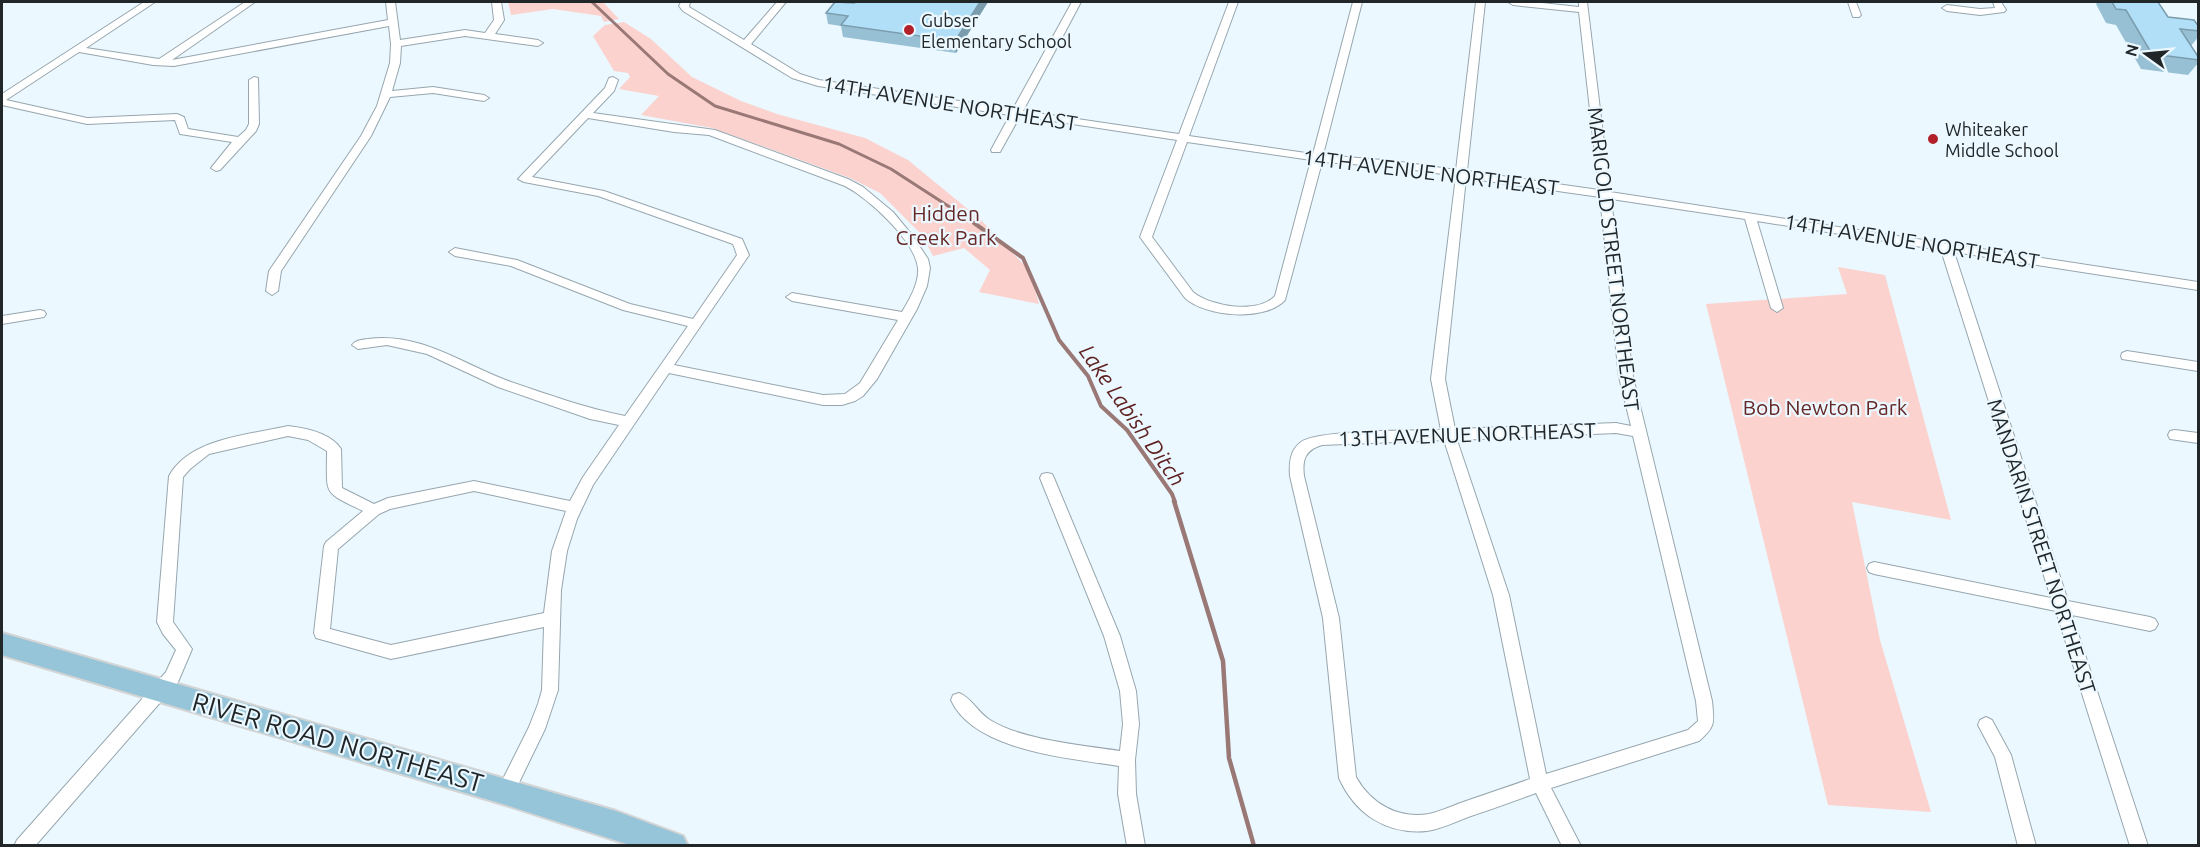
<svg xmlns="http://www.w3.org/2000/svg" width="2200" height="847" font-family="Ubuntu,sans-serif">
  <rect width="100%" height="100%" fill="#ebf8ff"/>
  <!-- green -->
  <path fill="#fbd2ce" d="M508,2H603L619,19L604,22L601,16L553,9L511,15Z
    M624,22L651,39L692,77L741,101L777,114L865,138L908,160L981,220L1030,271L1039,304L979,292L990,270L964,248L933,256L922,235L880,193L850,178L712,128L641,115L659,96L619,89L630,77L628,73L614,71L593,36L605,25Z
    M1838,267L1885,275L1951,520L1852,502L1880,640L1931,812L1828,805L1706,304L1847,294Z"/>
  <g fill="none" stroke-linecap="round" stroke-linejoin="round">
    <!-- stream-far2 -->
    <path stroke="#997876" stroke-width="3" d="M592,2L668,74L715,106L839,144L891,169L976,224"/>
    <!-- stream-far1 -->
    <path stroke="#997876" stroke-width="4" d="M974,223L1023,258L1059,340L1088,376L1101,406L1127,430L1172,494L1175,502"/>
    <!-- stream -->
    <path stroke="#997876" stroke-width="4.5" d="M1174,501L1223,661L1229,758L1254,846"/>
    <!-- street casing -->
    <g stroke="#97a6ae" stroke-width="2">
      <path id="street" d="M144,2H155L86,48L159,59L245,2H255L172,60L388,20L386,2H395L400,40L465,30L485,33L494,20L492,2H501L504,20L495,34L538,40L543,43L538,46L465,36L401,46L400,63L392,91L433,87L484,95L489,98L484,101L433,93L390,97L371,136L281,271L278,291L272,295L266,291L269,271L361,136L377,106L390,63L391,44L389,26L174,66L153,65L79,52L6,100L87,118L177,114L184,117L188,129L238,137L246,130L249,124V80L254,77L258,78L259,124L256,131L220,170L216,171L211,168L232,142L180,134L175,120L87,124L2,105V94Z
        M681,2H690L689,7L744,40L777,2H786L751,44L800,74L819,80L1013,109L1072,2H1081L1023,111L1179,134L1229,2H1238L1189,136L1313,154L1353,2H1362L1323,155L1394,161L1456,170L1476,2H1485L1467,171L1599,190L1579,12L1513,5L1508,2H1533L1579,7V2H1587L1610,192L2198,282V290L1954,252L2068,601L2150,617L2155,619L2158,624L2155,629L2150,631L2072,615L2148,846H2130L2056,611L1874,574L1869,572L1867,568L1869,564L1874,562L2051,598L1941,250L1757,221L1783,308L1777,312L1771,308L1745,219L1611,199L1633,377L1712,701C1714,723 1716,726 1699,741L1551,788L1581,846H1562L1536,793C1514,801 1492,809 1471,816C1457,821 1441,829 1427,831C1387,835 1355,814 1339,778L1323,618L1290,476C1289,463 1290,450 1301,442C1320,429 1413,431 1441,430L1431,379L1456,176L1394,167L1322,162L1285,300C1265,322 1206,317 1185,298L1140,237L1177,140L1020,116L1000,152H992L991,150L1010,115L818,86L792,78L683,11L679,6ZM1187,142L1311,160L1275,296C1258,314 1211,307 1193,292L1152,237ZM1466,178L1600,197L1619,377L1631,426L1616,423L1455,429L1445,379ZM1616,433L1633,436L1696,701L1698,721L1688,730L1546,774L1509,595L1457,440ZM1444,440L1493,595L1530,779C1510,786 1489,793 1469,800C1456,804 1442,811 1429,814C1398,819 1371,804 1356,777L1339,618L1304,476C1302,460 1305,450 1322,445Z
        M1848,2H1856L1861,15L1859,17H1853Z
        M1993,2H2001L2006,10L2004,12L1980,15L1947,11L1942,8L1947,5L1980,9L1995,8Z
        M613,77L618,80L614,91L593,113L715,130L848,179L863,187L893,212L912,235L928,259L930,268L927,286L917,309L877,379L863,396L855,401L842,405H823L669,373L593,485L577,519L567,551L561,590L558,690L545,729L512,797L506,799L500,797L497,791L529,727L538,704L542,690L544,627L391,659L316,638L314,633L324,546L326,542L363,511C322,491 327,496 327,451L308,440L288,436L209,454L190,469L183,477L173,622L192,649L178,682L35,846H14L17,840L166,672L176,650L163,634L157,622L169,476C190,438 249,435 288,426C306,428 331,433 341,449L342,488L374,504L388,498L474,481L570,501L583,477L619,425L590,419L498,387L427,354L387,345L358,349L352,345C356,340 361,340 368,339C422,332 463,365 511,382C549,395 586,408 625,416L688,326L623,310L511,266L455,256L449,252L455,248L517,260L630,304L693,319L737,255L733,244L598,196L524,182L518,179L605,88L609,78ZM588,118L674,132L709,135L845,186C868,198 916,241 918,269C919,284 909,300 902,312L792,293L786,297L792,301L898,320L860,383L845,394L823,395L674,365L749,255L742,239L604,191L532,177ZM474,491L566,511L552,551L544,613L391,645L330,629L338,549L379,514L390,509Z
        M40,310L44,311L46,314L44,317L2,324V316Z
        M2127,351L2198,362V371L2122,359L2121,356L2122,353Z
        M2175,430L2198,433V443L2170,439L2168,435L2170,431Z
        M1047,473L1052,474L1054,478L1120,636L1136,691L1139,724L1135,760L1136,794L1145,846H1127L1118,794L1119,766C1070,758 974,751 951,700L953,695L959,693C972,698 978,713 990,720C1022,740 1082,745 1120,751L1123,724L1120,691L1104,636L1040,478L1042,474Z
        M1986,717L1992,720L2011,755L2036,846H2018L1995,757L1978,725L1980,720Z"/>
    </g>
    <!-- primary casing -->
    <g stroke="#d3d4d4" stroke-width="4">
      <path id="primary" d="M2,633L616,811L683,836L688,846H633L506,805L2,655Z"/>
    </g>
    <!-- street -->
    <use href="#street" fill="#fff" fill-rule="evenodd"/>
    <!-- primary -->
    <use href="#primary" fill="#96c4d9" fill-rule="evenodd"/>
  </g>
  <!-- wall -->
  <path fill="#97c0d4" d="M856,2H988L956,53L843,37L841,26L828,24L826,13Z
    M2098,2H2158L2168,17L2199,27V36L2191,46L2199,58V62L2188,75L2141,69L2116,25L2106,23L2096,4Z"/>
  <!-- shaded-wall -->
  <path fill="#7b9cad" d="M980,2H988L956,53L955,41Z"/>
  <!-- building -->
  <path fill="#b0dff7" stroke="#7b9cad" stroke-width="1.5" d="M835,2L854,3L856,2H980L955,41L841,25L848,16L826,13Z
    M2112,2H2158L2168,17L2194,20L2199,27V31L2180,29L2199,58V60L2152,54L2126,10L2116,9Z"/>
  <!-- markers -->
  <g fill="#b22129" stroke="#ebf8ff" stroke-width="2">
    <circle cx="909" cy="30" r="6"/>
    <circle cx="1933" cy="139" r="6"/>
  </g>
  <g text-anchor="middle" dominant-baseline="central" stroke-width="4.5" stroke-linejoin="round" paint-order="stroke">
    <!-- far-poi labels -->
    <g font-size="18" fill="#212629" stroke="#ebf8ff" text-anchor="start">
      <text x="921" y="20">Gubser<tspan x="921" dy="21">Elementary School</tspan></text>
      <text x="1945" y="129">Whiteaker<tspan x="1945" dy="21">Middle School</tspan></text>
    </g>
    <!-- street labels -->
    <g font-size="21" fill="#212629" stroke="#ebf8ff">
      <text transform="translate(950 103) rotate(9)">14TH AVENUE NORTHEAST</text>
      <text transform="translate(1431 172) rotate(7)">14TH AVENUE NORTHEAST</text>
      <text transform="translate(1912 241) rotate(9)">14TH AVENUE NORTHEAST</text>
      <text transform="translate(1614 259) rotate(83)">MARIGOLD STREET NORTHEAST</text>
      <text transform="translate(1467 434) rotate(-2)">13TH AVENUE NORTHEAST</text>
      <text transform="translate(2042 546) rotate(72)">MANDARIN STREET NORTHEAST</text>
    </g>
    <!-- park labels -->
    <g font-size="21" fill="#652826" stroke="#ebf8ff">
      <text x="946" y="213">Hidden<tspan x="946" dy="24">Creek Park</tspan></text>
      <text x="1825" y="407">Bob Newton Park</text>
    </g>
    <!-- water labels -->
    <g font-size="22" font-style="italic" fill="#5e2120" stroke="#ebf8ff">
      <text transform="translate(1133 415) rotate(55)">Lake Labish Ditch</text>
    </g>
    <!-- near-street labels -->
    <g font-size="26" fill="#212629" stroke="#ebf8ff">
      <text transform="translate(338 742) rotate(16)">RIVER ROAD NORTHEAST</text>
    </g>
  </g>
  <!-- border -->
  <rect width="2200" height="847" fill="none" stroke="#212629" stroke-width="6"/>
  <!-- north arrow -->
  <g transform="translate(2146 54) rotate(285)" stroke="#ebf8ff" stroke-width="4.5" paint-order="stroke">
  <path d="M0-4.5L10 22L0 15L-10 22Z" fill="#212629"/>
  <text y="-9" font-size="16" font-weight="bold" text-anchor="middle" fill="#212629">N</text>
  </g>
</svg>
